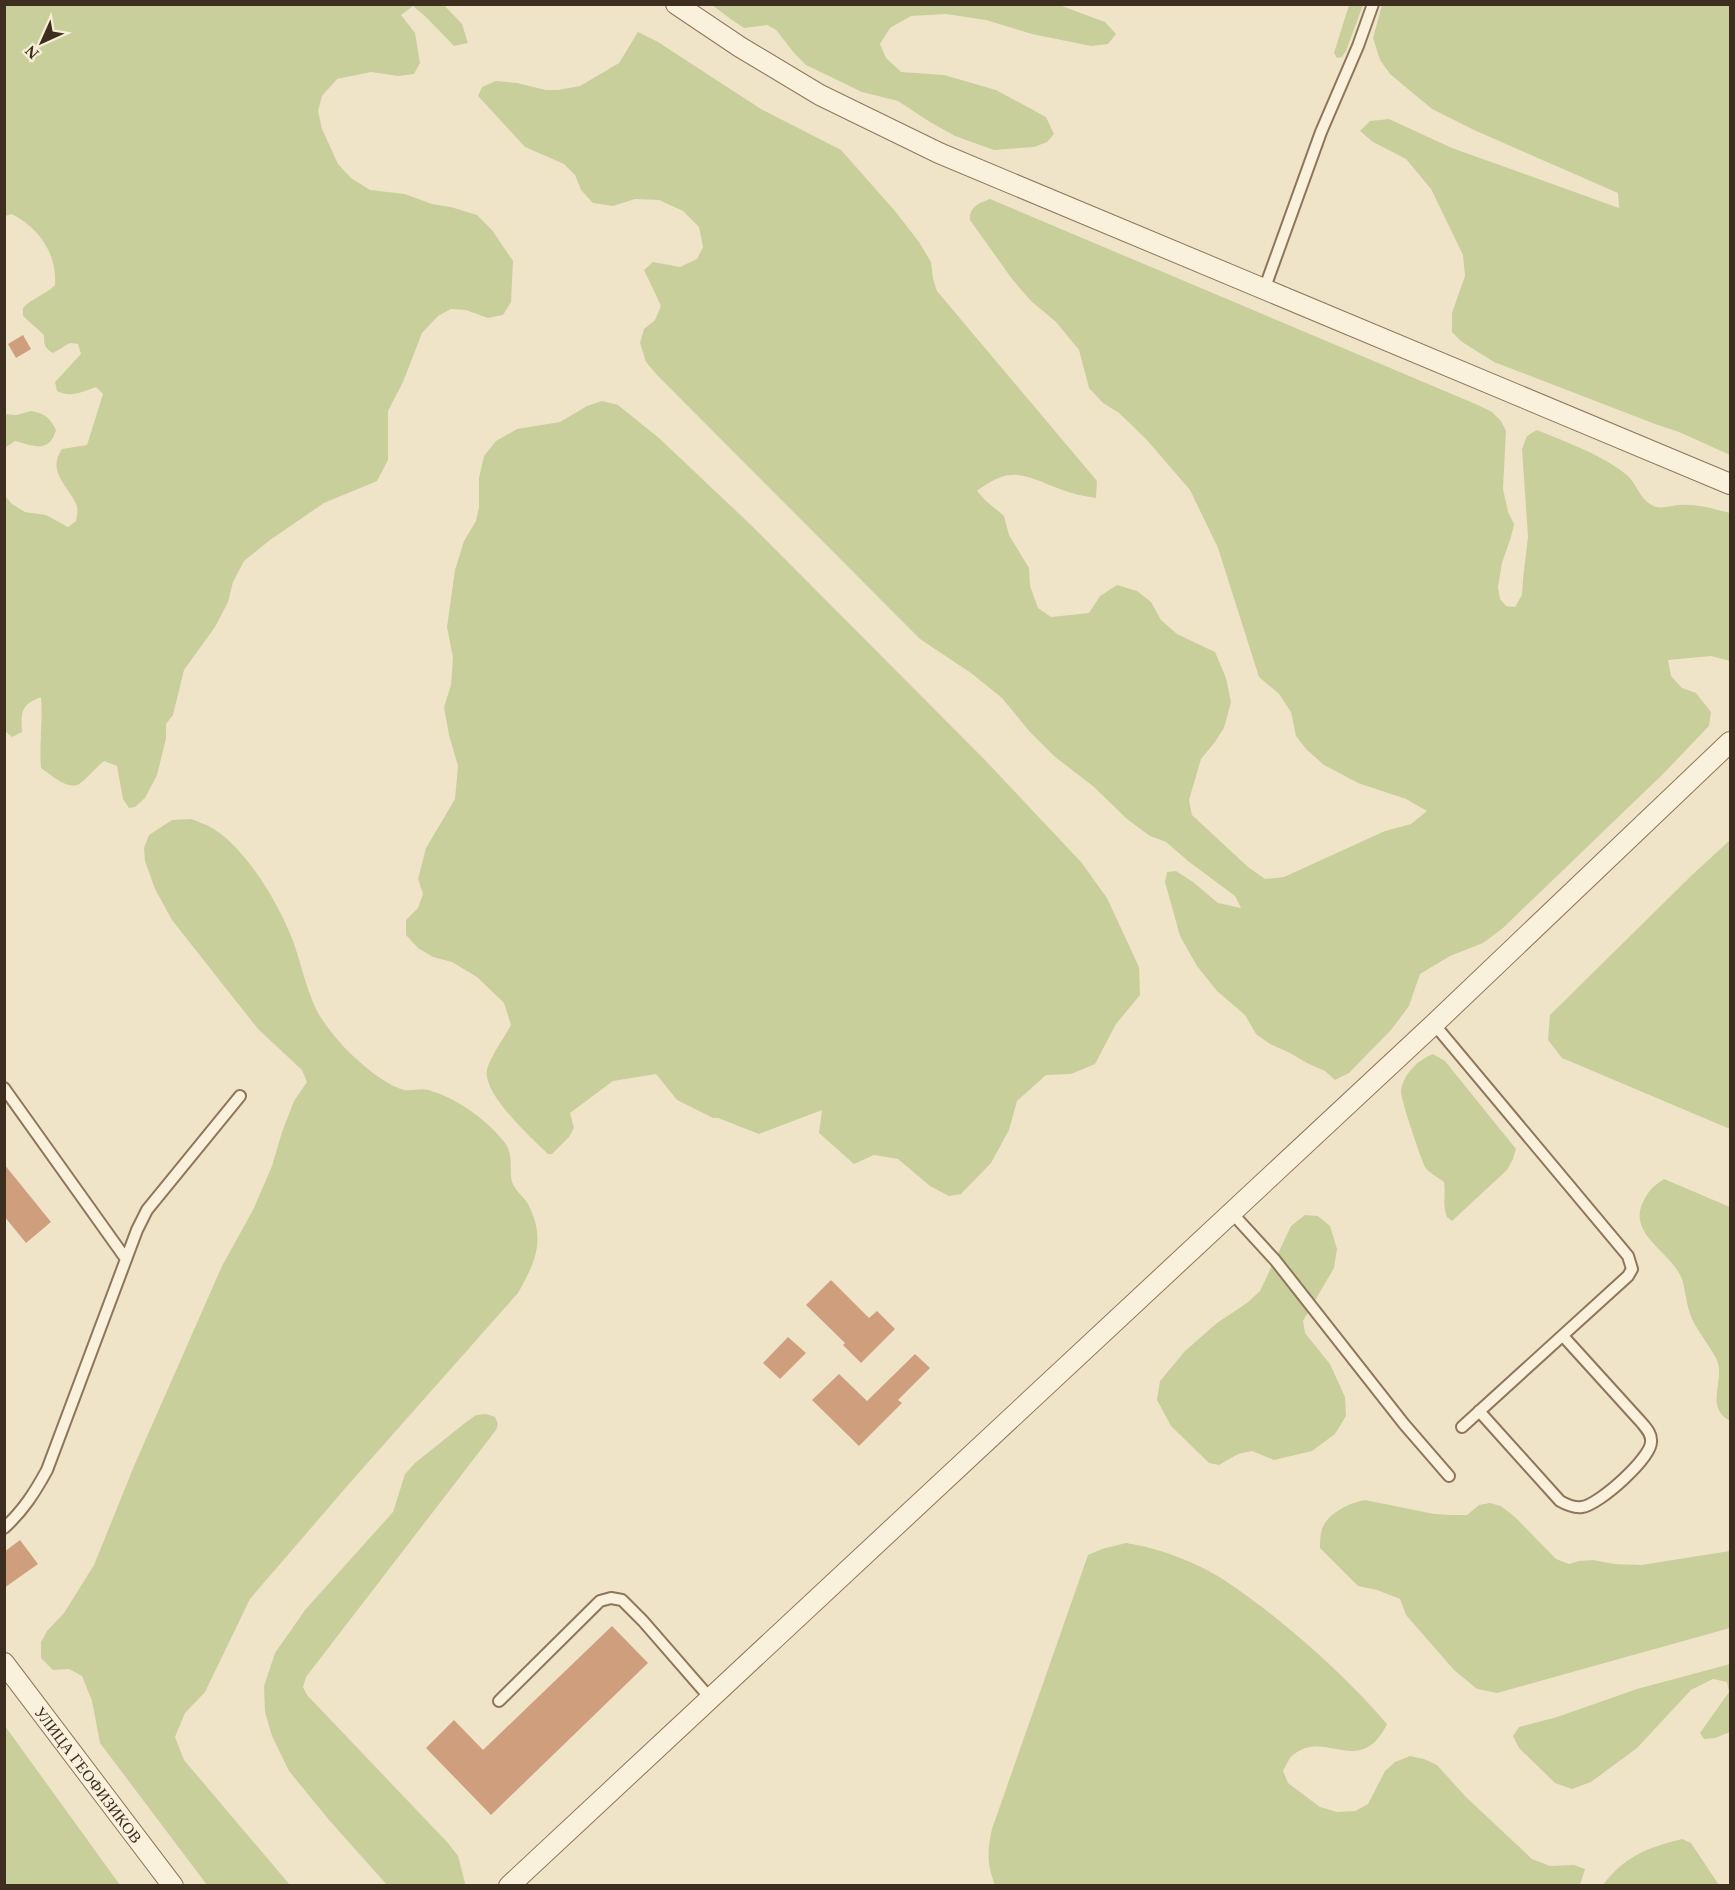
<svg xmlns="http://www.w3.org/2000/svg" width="1735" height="1890" font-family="'Times New Roman',serif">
  <rect width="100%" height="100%" fill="#f0e4c8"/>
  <!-- green -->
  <path fill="#c9cf9b" d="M4,5H444L462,24L468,43L454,46L427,18L413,6L401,15L415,33L420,63L414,74L398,76L371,72L337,79L322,96L318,111L322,129L338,164L351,178L370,190L405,194L432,204L451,207L477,215L492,230L513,261L511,302L503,315L488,318L466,310L451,309L438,316L422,333L403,382L388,411V460L377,481L324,503L270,540L244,561L233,582L228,602L215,627L184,670L173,715L166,724V739L157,775L145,798L135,807L129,808L123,799L117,766L104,761C96,767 87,779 79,784C68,791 50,774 41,768C39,744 43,721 41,697C21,705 21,711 22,732L12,737L5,731V496L12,504L25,512L46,515L68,527L76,521C77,516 78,511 77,506C69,486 46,472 62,449L87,445L103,394L96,387C82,392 71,398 57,391L55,382L81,354L78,344L70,343L53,353C44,348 44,344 44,335L23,316V308C32,298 45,295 55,285C57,254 40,229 12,214L5,216Z
    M712,5H1059L1105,22L1116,34L1108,44L1091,46L1032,34L986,20L946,14L911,16L890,28L880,44L886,58L901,72L944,75L996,90L1046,117L1054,134L1047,142L1034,147L994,150L955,136L930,122L898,101L862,92L806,65L795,54L776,30L767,25L744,28L732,20Z
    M1349,5H1363L1346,51L1342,57L1337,58L1334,53Z
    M1382,5H1730V455L1679,432L1655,424L1494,362L1462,342L1452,332V313L1465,276L1463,255L1431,189L1406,159L1373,142L1360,131L1370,121L1389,119L1452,148L1619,208L1618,193L1474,130L1432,109L1390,74L1380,60L1373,38Z
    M638,32L658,42L761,109L841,150L895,211L919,242L931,262L933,279L937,291L1097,481L1096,498C1084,496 1072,494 1060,489C1024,475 1011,465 977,491L985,500L1004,516L1009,535L1029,568L1030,586L1038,608L1051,617L1089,613L1100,596L1117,585L1137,591L1151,602L1161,620L1177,634L1215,652L1226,678L1231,702L1224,728L1215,742L1201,759L1189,800L1192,815L1248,867L1265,879L1284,877L1385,831L1411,824L1427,811L1406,799L1358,783L1324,765L1307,750L1296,736L1291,712L1279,694L1259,677L1218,548L1190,490L1146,439L1119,413L1103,403L1089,388L1079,350L1056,322L1031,301L1012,279L970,220C969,207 979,203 990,199L1478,405L1492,412L1501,421L1506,431L1503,489L1508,512L1514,524L1511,537L1502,563L1498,587L1500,599L1506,606L1515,607L1522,595L1523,579L1528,537L1522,449L1527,436L1537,430C1568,443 1601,454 1627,475C1636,483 1639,497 1650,504C1660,511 1670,505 1681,505C1697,504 1715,509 1730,513V661L1711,656L1668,660L1671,676L1682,688L1696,693L1711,712L1709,726L1663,774L1503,928L1483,943L1450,956L1420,974L1409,1006L1391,1030L1349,1073L1335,1080L1325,1071L1307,1063L1290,1053L1270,1044L1256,1034L1245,1015L1217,991L1197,966L1180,936L1165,882L1167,872L1176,871L1193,882L1218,903L1241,908L1235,896L1188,861L1166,842L1150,836L1127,819L1094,787L1054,756L1029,731L1002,698L971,673L920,639L657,375L646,362L640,343L644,329L655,320L661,306L644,270L653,262L680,267L697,259L703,247L699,227L683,211L659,200L635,199L613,206L593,203L581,190L575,175L564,164L525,147L478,96L482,87L496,81L517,83L546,90H558L580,86L619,63Z
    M602,401L618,405L659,438L752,526L984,759L1081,862L1107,898L1139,967L1140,995L1116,1024L1095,1064L1071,1074L1046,1075L1017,1101L1009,1130L991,1163L961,1194L949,1196L930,1186L898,1159L874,1155L854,1164L819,1133L822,1110L759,1134L718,1118H713L677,1100L656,1074L613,1081L570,1113L574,1128L569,1137L552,1154H548C532,1139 482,1093 487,1070C489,1059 505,1036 511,1025L504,1003L477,977L452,962L433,957L418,948L406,935V920L418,908L423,894L418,879L426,848L455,799L458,766L449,735L444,707L451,685L453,658L447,627L455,570L464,541L476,521L479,507V478L484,456L496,441L517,429L560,422L587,406Z
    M31,411C45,413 50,418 56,430C49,455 32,445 15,441L5,448V414L16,415Z
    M191,819C198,822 206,824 212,828C246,848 279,904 293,941C301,963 306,988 316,1009C322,1021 334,1036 343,1046C356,1060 387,1087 405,1090C413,1091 421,1088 428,1090C455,1097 488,1120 505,1143C514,1155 509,1170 512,1182C515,1190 524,1197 528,1204C546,1239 536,1261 518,1293L348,1485L250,1599L205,1692L185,1713L175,1737L184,1760L290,1885H207L100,1743L92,1701L82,1676L69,1669L53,1670L41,1658V1642L47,1631L64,1613L94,1565L134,1466L222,1266L253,1210L272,1166L282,1132L294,1101L307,1082L302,1070L258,1029L224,986L172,920L155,889L145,861L144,848L149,835L172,820Z
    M1730,840V1129L1562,1058L1548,1040L1550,1015L1691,876Z
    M1433,1054L1445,1061L1516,1149L1513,1159L1507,1170L1452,1221L1447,1217C1442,1204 1446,1195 1444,1182C1438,1177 1429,1173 1425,1167C1421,1159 1400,1098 1401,1091C1403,1074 1418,1060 1433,1054Z
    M1664,1179L1730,1207V1421C1703,1406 1727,1379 1716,1358C1709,1345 1699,1333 1692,1319C1686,1305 1686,1292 1682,1279C1672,1252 1627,1235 1643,1202C1650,1189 1652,1187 1664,1179Z
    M1305,1215L1318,1216L1330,1226L1337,1249L1334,1268L1303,1321L1305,1333L1330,1364L1345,1397L1346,1416L1335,1434L1312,1451L1274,1460L1252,1451L1238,1454L1219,1465L1209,1463L1171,1426L1157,1400L1160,1381L1185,1351L1217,1323L1247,1303L1260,1291L1291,1226Z
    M486,1414L495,1417L498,1424L496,1430L306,1677L303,1687L307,1695L448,1843L458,1856L465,1883L464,1886L387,1885L329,1820L289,1771L272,1736L265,1712L264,1686L275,1653L305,1610L393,1512L405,1474L415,1463L465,1423L476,1415Z
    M1365,1500L1434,1514L1452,1515H1467L1479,1505L1490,1503L1501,1506L1515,1517L1556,1559L1569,1564L1579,1561L1593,1560L1614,1564L1641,1565L1730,1551V1628L1497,1693L1477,1689L1454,1670L1406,1615L1400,1599L1377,1590L1358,1586L1320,1548C1320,1543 1320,1537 1321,1533C1324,1515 1348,1503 1365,1500Z
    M1126,1543C1152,1547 1176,1555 1201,1567C1222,1577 1243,1593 1262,1607C1307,1642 1350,1681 1387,1724C1360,1779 1326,1728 1293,1755C1289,1758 1286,1766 1283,1771L1288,1783L1320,1807L1337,1812L1355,1811L1368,1804L1385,1771L1395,1762L1410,1756L1424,1759L1437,1765L1466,1797L1532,1859L1550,1866L1574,1865L1585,1869L1580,1885H995C987,1865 987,1850 992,1829L1088,1555L1102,1549Z
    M1730,1664V1732L1715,1738L1704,1739L1700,1733L1729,1692L1727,1682L1713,1679L1691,1690L1637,1748L1591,1782L1572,1789L1555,1783L1519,1748L1513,1736L1519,1727L1557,1717L1637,1689Z
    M4,1726H5L120,1885H5Z
    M1682,1839L1691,1843L1719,1885H1603C1625,1856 1647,1848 1682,1839Z"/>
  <!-- building -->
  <path fill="#cf9f7d" d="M23,335L31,349L16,358L8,344Z
    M4,1164L51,1222L26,1243L4,1216Z
    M831,1280L869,1318L877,1311L895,1329L861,1363L843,1345L845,1343L806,1305Z
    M788,1337L806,1353L780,1379L763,1363Z
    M915,1354L930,1368L898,1400L902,1403L859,1446L812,1400L839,1374L867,1401Z
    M20,1540L38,1564L4,1588V1552Z
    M612,1626L648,1663L491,1815L426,1748L454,1720L483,1750Z"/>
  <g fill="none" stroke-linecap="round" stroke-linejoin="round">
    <!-- service casing -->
    <g stroke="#8d765c" stroke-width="14">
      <path id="service" d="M1264,290L1321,132L1358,46L1373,4
        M1434,1024L1628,1256L1632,1269L1628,1276L1462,1427
        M4,1088L126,1259
        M1231,1212L1275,1260L1404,1424L1449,1476
        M1479,1411L1560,1501C1567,1505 1574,1508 1582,1507C1599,1505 1651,1458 1651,1442C1652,1434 1646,1428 1641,1422L1563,1336
        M4,1528C23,1511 35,1492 47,1470L137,1230L147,1210L240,1096
        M499,1701L600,1601L611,1598L622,1600L643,1621L710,1698"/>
    </g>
    <!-- minor casing -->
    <g stroke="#8d765c" stroke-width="22">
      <g id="minor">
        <path d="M676,4L740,47L820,95L939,153L1730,484"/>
        <path id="s1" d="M4,1663L173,1886"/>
        <path d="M509,1886L1434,1024L1730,742"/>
      </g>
    </g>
    <!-- service -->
    <use href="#service" stroke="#faf1dc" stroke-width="10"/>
    <!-- minor -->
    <use href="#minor" stroke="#faf1dc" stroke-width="20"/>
  </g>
  <g text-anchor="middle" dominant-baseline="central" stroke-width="6" stroke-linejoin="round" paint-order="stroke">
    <!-- street labels -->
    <g font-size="16" fill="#3d2e20" stroke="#f7eed8">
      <text stroke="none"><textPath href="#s1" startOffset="140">УЛИЦА ГЕОФИЗИКОВ</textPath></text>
    </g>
  </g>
  <!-- border -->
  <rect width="1735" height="1890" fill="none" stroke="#3d2e20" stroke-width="12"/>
  <!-- north arrow -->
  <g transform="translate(42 42) rotate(225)" stroke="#f7eed8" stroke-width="4.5" paint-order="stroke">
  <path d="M0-4.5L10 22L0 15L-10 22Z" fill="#3d2e20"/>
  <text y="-9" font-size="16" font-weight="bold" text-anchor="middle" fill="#3d2e20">N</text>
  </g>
</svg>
